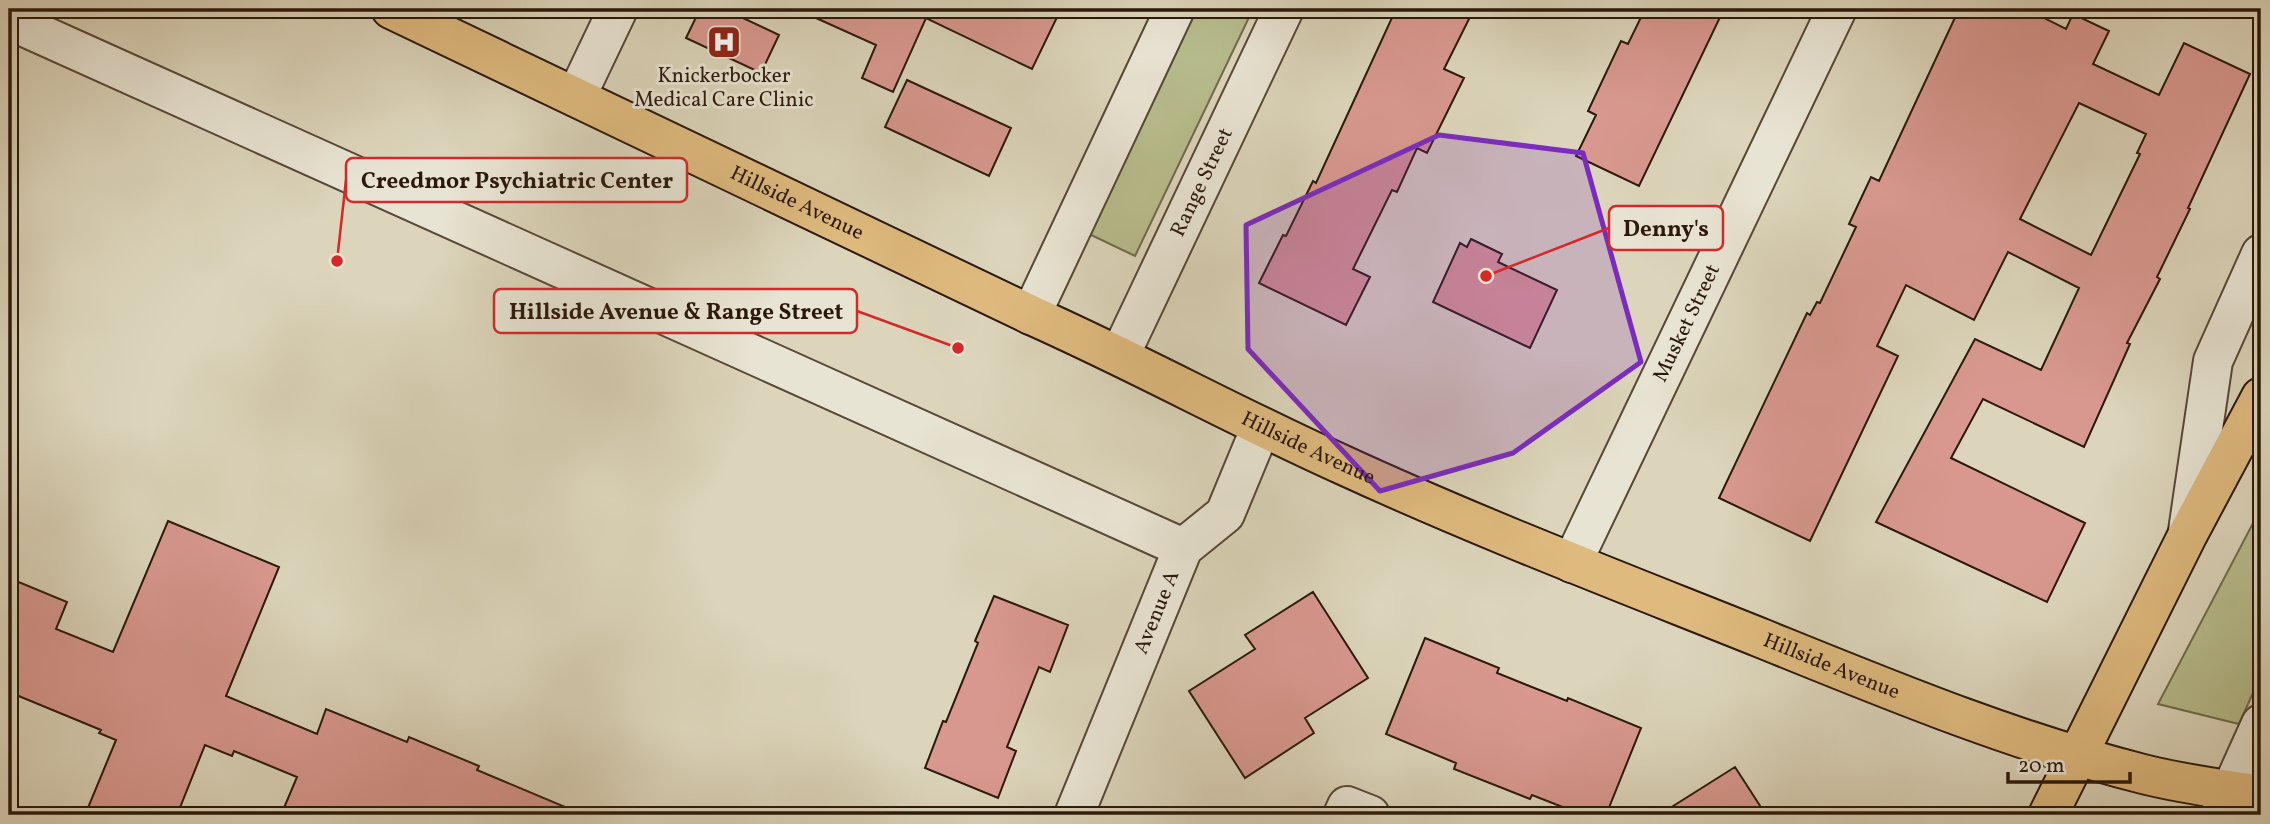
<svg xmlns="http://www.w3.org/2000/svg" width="2270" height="824" font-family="Vollkorn,serif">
  <rect width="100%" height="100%" fill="#dcd5bb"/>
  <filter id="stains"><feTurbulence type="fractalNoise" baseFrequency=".00286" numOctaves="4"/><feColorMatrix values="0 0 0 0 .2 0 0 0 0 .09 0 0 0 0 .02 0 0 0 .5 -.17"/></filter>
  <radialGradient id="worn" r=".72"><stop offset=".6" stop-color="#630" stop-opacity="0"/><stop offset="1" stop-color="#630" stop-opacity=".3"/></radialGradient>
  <!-- green -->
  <path fill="#b7bc8c" stroke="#716a4c" stroke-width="2" d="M1196,9H1253L1135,256L1089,234Z
    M2261,508V675L2239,724L2158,704Z"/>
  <!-- building -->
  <path fill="#d8988f" stroke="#2b180b" stroke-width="2" fill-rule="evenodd" d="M700,9H724L779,35L761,73L686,38Z
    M796,9H1061L1032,69L926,18L893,92L862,78L876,45Z
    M1396,9H1474L1444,69L1464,78L1427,153L1417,148L1397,192L1392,190L1353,269L1370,277L1346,325L1259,283L1283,235L1286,236L1313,181L1316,183Z
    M1645,9H1724L1639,186L1576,156L1596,115L1588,111L1621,41L1628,44Z
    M1959,9H2026L2066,29L2073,14L2109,31L2093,64L2159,95L2184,43L2250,74L2188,208L2190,209L2157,277L2160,279L2127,343L2130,344L2084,447L1983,399L1951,458L2085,523L2047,602L1876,522L1975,339L2041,370L2079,288L2008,252L1974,320L1906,285L1877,346L1898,356L1810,541L1719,498L1807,313L1810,315L1817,302L1820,303L1856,227L1849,224L1871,177L1879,181ZM2079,103L2146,134L2137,153L2140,154L2091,255L2020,219Z
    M907,80L1011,128L989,176L885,127Z
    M1471,239L1502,254L1498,262L1557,290L1530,348L1433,302L1460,243L1467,247Z
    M168,521L279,567L226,696L317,734L326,709L407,742L409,737L479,766L477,770L584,815H281L297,777L234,751L232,756L205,745L177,815H85L116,740L99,733L101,730L9,692V578L67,602L56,629L113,652Z
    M1313,592L1368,678L1305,718L1314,733L1245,778L1189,691L1255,649L1245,635Z
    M994,596L1068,625L1050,672L1039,667L1007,747L1016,751L998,798L925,768L943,721L946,722L978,643L975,641Z
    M1425,638L1499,668L1497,673L1567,701L1568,698L1641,728L1606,815H1583L1532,795L1530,799L1454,769L1456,763L1386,734Z
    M1735,767L1766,815H1659Z"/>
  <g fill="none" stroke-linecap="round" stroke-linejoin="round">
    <!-- minor casing -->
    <g stroke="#574737" stroke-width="42">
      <g id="minor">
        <path d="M9,20L1183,548"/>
        <path d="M576,97L618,9"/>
        <path d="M1031,315L1175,9"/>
        <path id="s1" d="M1120,355L1284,9"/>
        <path d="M2188,531L2213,361L2261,254"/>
        <path id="s2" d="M1572,563L1837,9"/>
        <path id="s3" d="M1074,815L1183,548L1225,514L1261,427"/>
        <path d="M1343,815L1347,806L1370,815"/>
        <path d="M2220,815L2261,724"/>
      </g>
    </g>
    <!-- major casing -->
    <g stroke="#2b180b" stroke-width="42">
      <g id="major">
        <path id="s4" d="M391,9L1031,315C1137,362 1238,418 1343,465C1480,528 1621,582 1761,638C1887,689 2012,741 2143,774C2182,784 2222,789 2261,795"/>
        <path d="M2048,815L2188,534L2261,397"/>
      </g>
    </g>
    <!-- minor -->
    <use href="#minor" stroke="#e8e4d3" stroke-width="38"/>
    <!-- major -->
    <use href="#major" stroke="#deba7e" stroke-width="38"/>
  </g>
  <!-- marked area -->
  <path fill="#7b2cbf" fill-opacity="0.2" stroke="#7b2cbf" stroke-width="5" stroke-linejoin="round" d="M1439,135L1583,153L1641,362L1513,453L1380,491L1248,349L1246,225Z"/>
  <!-- icons -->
  <defs>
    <g id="hospital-square" transform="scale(1.75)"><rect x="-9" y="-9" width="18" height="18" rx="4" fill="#8f2418" stroke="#e8e4d3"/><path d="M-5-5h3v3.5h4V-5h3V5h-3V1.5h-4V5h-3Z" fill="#fff"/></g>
  </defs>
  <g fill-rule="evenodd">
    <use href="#hospital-square" x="724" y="42"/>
  </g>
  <g text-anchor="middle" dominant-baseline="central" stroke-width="6" stroke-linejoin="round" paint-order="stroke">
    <!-- poi labels -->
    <g font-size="21" fill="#2b180b" stroke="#e8e4d3">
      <text x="724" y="76">Knickerbocker<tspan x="724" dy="24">Medical Care Clinic</tspan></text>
    </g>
    <!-- street labels -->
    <g font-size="21" fill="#2b180b" stroke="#e8e4d3">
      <text stroke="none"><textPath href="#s1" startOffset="191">Range Street</textPath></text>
      <text stroke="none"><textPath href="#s4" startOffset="450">Hillside Avenue</textPath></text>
      <text stroke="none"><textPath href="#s2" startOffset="266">Musket Street</textPath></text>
      <text stroke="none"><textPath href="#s4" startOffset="1017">Hillside Avenue</textPath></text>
      <text stroke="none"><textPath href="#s3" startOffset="219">Avenue A</textPath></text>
      <text stroke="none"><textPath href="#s4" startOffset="1584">Hillside Avenue</textPath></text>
    </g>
  </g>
  <!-- callouts -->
  <path fill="none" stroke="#d62828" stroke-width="2.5" d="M337 261L346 180M1486 276L1609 228M958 348L857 311"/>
  <g fill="#d62828" stroke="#e8e4d3" stroke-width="2.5">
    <circle cx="337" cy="261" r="7"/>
    <circle cx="1486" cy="276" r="7"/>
    <circle cx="958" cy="348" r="7"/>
  </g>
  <g fill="#e8e4d3" stroke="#d62828" stroke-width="2.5">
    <rect x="346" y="158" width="341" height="44" rx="7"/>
    <rect x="1609" y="206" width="114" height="44" rx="7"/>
    <rect x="494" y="289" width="363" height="44" rx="7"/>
  </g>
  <g font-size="23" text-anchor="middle" font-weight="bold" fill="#2b180b">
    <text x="517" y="188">Creedmor Psychiatric Center</text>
    <text x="1666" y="236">Denny's</text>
    <text x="676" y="319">Hillside Avenue &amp; Range Street</text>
  </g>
  <!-- margin -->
  <rect width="2270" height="824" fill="none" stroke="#dcd5bb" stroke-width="35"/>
  <rect x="10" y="10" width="2249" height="803" fill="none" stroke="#2b180b" stroke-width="3.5"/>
  <rect x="18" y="18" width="2235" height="789" fill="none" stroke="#2b180b" stroke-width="2"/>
  <!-- scale -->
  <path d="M2008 772v10h122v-10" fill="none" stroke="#2b180b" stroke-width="3.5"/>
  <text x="2018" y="772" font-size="21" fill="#2b180b" stroke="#e8e4d3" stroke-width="5" paint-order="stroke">20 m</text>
  <rect width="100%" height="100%" filter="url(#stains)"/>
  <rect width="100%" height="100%" fill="url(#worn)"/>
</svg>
